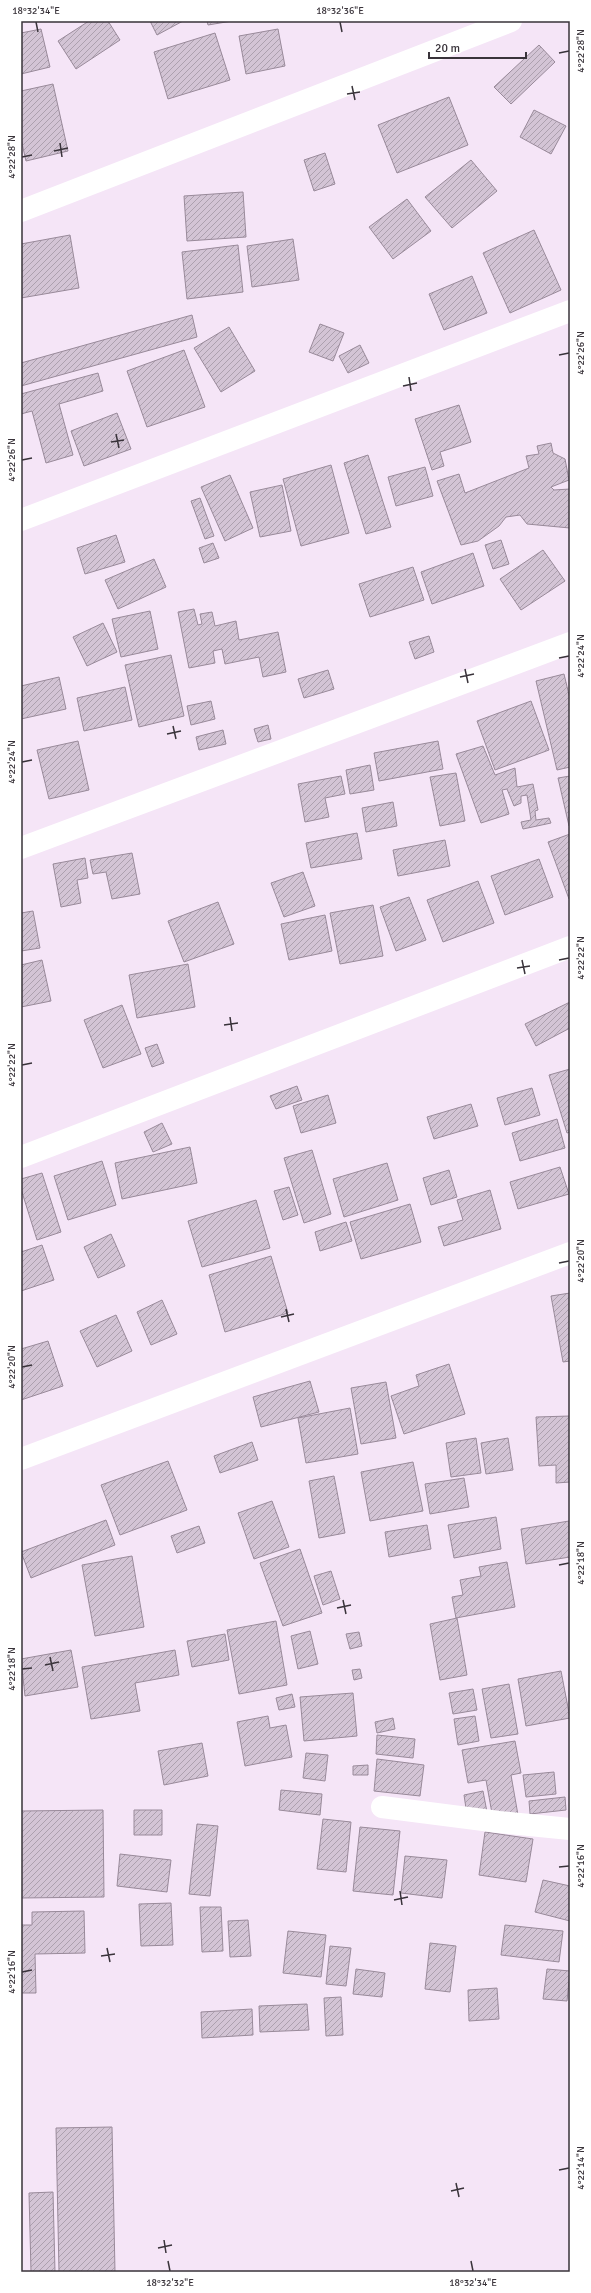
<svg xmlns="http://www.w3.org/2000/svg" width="591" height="2293" font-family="Signika,sans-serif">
  <defs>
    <pattern id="building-hatch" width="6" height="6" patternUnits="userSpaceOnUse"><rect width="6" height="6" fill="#d3c4d5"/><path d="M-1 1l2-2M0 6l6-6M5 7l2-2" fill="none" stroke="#aca0ae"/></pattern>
  </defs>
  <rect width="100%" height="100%" fill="#f5e5f7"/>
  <!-- building -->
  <path fill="url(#building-hatch)" stroke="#998a9a" d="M89,21H108L120,40L76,69L58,41Z
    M150,21H183L157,35Z
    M207,21H232L208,25Z
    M41,29L50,67L21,74V33Z
    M278,29L285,66L246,74L239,36Z
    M215,33L230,80L168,99L154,52Z
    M539,45L555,62L511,104L494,87Z
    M53,84L68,151L26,161L21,139V91Z
    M449,97L468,145L397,173L378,125Z
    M534,110L566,126L551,154L520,137Z
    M325,153L335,184L314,191L304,160Z
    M471,160L497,191L452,228L425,197Z
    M243,192L246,237L187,241L184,196Z
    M407,199L431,231L393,259L369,227Z
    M534,230L561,290L510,313L483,253Z
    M70,235L79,288L21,298V244Z
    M293,239L299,280L252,287L247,246Z
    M238,245L243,292L187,299L182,252Z
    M472,276L487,313L444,330L429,294Z
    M192,315L197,337L21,386V363Z
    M320,324L344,333L333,361L309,352Z
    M229,327L255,371L221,392L194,348Z
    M360,345L369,363L348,373L339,356Z
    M184,350L205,407L147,427L127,371Z
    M98,373L103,391L59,404L73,455L46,463L32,411L21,414V394Z
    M459,405L471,442L440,452L444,466L432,470L415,419Z
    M117,413L131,449L84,466L71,431Z
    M551,443L553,453L565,459L569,480L551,487L554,490L570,489V528L527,524L520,515L506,517L499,526L478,541L461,545L437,481L459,474L465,493L529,468L526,456L539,454L537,446Z
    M368,455L391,527L366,534L344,463Z
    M331,465L349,533L301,546L283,479Z
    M425,467L433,496L396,506L388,477Z
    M230,475L253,528L225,541L201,487Z
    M282,485L291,531L260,537L250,492Z
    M200,498L214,536L205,539L191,501Z
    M116,535L125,562L85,574L77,548Z
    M501,540L509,564L493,569L485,545Z
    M213,543L219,558L204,563L199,548Z
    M543,550L565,581L521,610L500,579Z
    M473,553L484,586L432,604L421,572Z
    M154,559L166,587L118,609L105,580Z
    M413,567L424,600L370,617L359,584Z
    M194,609L198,625L202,624L200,614L212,612L215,626L236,621L239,640L278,632L286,672L263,677L259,657L225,664L222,649L213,651L215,663L189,668L178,612Z
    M150,611L158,649L121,657L112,619Z
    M103,623L117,652L87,666L73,637Z
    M429,636L434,652L415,659L409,642Z
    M171,655L184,716L139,727L125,665Z
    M328,670L334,689L304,698L298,679Z
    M564,674L570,699V767L557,770L536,681Z
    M59,677L66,709L21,719V686Z
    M125,687L132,720L84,731L77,698Z
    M211,701L215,719L191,725L187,706Z
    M531,701L549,750L495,770L477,721Z
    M268,725L271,739L258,742L254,729Z
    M223,730L226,744L199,750L196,737Z
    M78,741L89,790L49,799L37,750Z
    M438,741L443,769L379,781L374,753Z
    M483,746L495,775L515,768L517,787L533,784L538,810L535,811L536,820L549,818L551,823L523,829L521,822L531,820L527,795L521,796V803L514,806L507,789L502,790L509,814L481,823L456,754Z
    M370,765L374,790L350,794L346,770Z
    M456,773L465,821L440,826L430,777Z
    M341,776L345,794L325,798L329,817L305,822L298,784Z
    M570,776V826H569L558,778Z
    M393,802L397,826L366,832L362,808Z
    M357,833L362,859L311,868L306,843Z
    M570,834V899H569L548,842Z
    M445,840L450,866L398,876L393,850Z
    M132,853L140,894L112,899L106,872L93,874L90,860Z
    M85,858L88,878L77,880L81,903L61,907L53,864Z
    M539,859L553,897L505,915L491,876Z
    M303,872L315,906L284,917L271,883Z
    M478,881L494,923L443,942L427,900Z
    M409,897L426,940L396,951L380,907Z
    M218,902L234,944L184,962L168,921Z
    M373,905L383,956L340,964L330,913Z
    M33,911L40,948L21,951V913Z
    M325,915L332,951L289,960L281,924Z
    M42,960L51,1001L21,1007V965Z
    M188,964L195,1007L137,1018L129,975Z
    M570,1002V1028L536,1046L525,1024Z
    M122,1005L141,1054L103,1068L84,1020Z
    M157,1044L164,1063L152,1067L145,1048Z
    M570,1069V1132L567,1133L549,1075Z
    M297,1086L302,1100L276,1109L270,1096Z
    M532,1088L540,1115L505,1125L497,1098Z
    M328,1095L336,1123L301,1133L293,1106Z
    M471,1104L478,1126L434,1139L427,1117Z
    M557,1119L565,1148L520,1161L512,1133Z
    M162,1123L172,1144L153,1152L144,1132Z
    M190,1147L197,1183L122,1199L115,1163Z
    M312,1150L331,1214L304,1223L284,1158Z
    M102,1161L116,1205L68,1220L54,1176Z
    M387,1163L398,1200L344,1217L333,1179Z
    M560,1167L569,1194L518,1209L510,1182Z
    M449,1170L457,1197L431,1205L423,1178Z
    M42,1173L61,1232L37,1240L21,1189V1179Z
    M289,1187L298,1215L283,1220L274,1191Z
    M490,1190L501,1229L444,1246L438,1227L463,1220L457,1200Z
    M256,1200L270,1248L202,1267L188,1221Z
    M410,1204L421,1242L361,1259L350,1222Z
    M346,1222L352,1241L320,1251L315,1232Z
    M111,1234L125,1266L98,1278L84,1247Z
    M42,1245L54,1280L21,1291V1252Z
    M271,1256L288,1313L225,1332L209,1275Z
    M570,1293V1361L563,1362L551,1296Z
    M162,1300L177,1334L151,1345L137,1312Z
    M116,1315L132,1351L97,1367L80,1331Z
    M48,1341L63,1386L21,1400V1349Z
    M449,1364L465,1414L404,1434L391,1396L419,1386L416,1375Z
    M310,1381L319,1412L261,1427L253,1397Z
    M386,1382L396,1438L361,1444L351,1388Z
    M350,1408L358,1454L306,1463L298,1418Z
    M570,1416V1482L556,1483V1465L539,1466L536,1417Z
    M476,1438L481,1473L451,1477L446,1443Z
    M508,1438L513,1470L486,1474L481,1443Z
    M252,1442L258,1460L220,1473L214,1456Z
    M168,1461L187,1510L120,1535L101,1485Z
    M413,1462L423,1511L370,1521L361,1472Z
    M334,1476L345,1533L319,1538L309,1481Z
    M464,1478L469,1507L430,1514L425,1484Z
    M272,1501L289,1547L254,1559L238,1513Z
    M496,1517L501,1549L454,1558L448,1525Z
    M106,1520L115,1545L31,1578L21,1552Z
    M569,1521L570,1557L526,1564L521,1529Z
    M427,1525L431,1549L389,1557L385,1532Z
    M199,1526L205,1543L177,1553L171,1536Z
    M300,1549L322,1613L283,1626L260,1563Z
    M132,1556L144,1627L95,1636L82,1565Z
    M507,1562L515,1607L456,1618L452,1597L463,1595L460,1580L481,1576L479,1567Z
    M331,1571L340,1599L323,1605L314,1576Z
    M457,1618L467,1675L440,1680L430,1624Z
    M276,1621L287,1685L239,1694L227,1630Z
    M310,1631L318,1664L298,1669L291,1636Z
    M359,1632L362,1646L350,1649L346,1634Z
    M225,1634L229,1660L192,1667L187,1641Z
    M71,1650L78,1687L25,1696L21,1659Z
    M175,1650L179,1675L135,1683L140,1711L91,1719L82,1667Z
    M360,1669L362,1678L354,1680L352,1670Z
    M561,1671L570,1718L526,1726L518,1679Z
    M509,1684L518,1734L491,1738L482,1689Z
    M473,1689L477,1710L453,1714L449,1693Z
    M353,1693L357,1736L304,1741L300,1697Z
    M292,1694L295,1707L279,1710L276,1698Z
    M268,1716L270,1728L286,1725L292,1757L245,1766L237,1722Z
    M475,1716L479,1741L458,1745L454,1719Z
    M393,1718L395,1729L377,1733L375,1722Z
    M377,1735L415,1739L413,1758L376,1754Z
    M515,1741L521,1773L511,1775L518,1815L493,1819L486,1780L468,1783L462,1750Z
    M202,1743L208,1776L164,1785L158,1751Z
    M306,1753L328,1755L325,1781L303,1778Z
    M377,1759L424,1765L420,1796L374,1791Z
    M368,1765V1775H353V1766Z
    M554,1772L556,1794L526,1797L523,1775Z
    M281,1790L322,1794L320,1815L279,1810Z
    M483,1791L487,1812L467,1815L464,1795Z
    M565,1797L566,1810L530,1814L529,1801Z
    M103,1810L104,1897L21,1898V1811Z
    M134,1810H162V1835H134Z
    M323,1819L351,1822L346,1872L317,1869Z
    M197,1824L218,1826L210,1896L189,1894Z
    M360,1827L400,1831L393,1895L353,1891Z
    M485,1832L533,1839L526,1882L479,1875Z
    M120,1854L171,1860L167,1892L117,1886Z
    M405,1856L447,1860L442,1898L401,1893Z
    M543,1880L570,1886V1921L535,1912Z
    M171,1903L173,1945L141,1946L139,1904Z
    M200,1907H221L223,1951L202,1952Z
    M84,1911L85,1953L35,1954L36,1993H21V1925H32V1912Z
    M248,1920L251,1956L230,1957L228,1921Z
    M505,1925L563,1931L559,1962L501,1955Z
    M288,1931L326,1935L321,1977L283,1973Z
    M430,1943L456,1946L450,1992L425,1989Z
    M330,1946L351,1948L346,1986L326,1984Z
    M356,1969L385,1973L382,1997L353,1994Z
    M547,1969L570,1971L567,2001L543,1999Z
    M497,1988L499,2019L469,2021L468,1990Z
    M341,1997L343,2035L326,2036L324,1998Z
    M307,2004L309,2030L260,2032L259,2006Z
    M252,2009L253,2035L202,2038L201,2012Z
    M112,2127L115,2272H59L56,2128Z
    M53,2192L55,2272H31L29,2193Z"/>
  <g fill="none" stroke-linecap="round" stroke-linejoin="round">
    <!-- minor -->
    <path stroke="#fff" stroke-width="22" d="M21,211L511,21
      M21,520L570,311
      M21,848L570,643
      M21,1157L570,947
      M21,1459L570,1253
      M382,1807L499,1822L570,1829"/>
  </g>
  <!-- ticks -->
  <path fill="none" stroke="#39333a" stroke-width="1.5" d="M36,22L38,32M340,22L342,32M559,53L569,51M352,86L355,100M347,94L360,92M60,143L62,157M54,151L68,148M22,157L32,155M559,355L569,353M409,377L411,391M403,386L417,383M116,434L119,448M111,442L124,440M22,460L32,458M559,658L569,656M465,669L468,683M460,677L474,674M173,726L176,739M167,734L181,731M22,762L32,760M522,960L525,974M559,960L569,958M517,968L530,966M230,1017L232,1031M224,1025L238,1023M22,1065L32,1063M559,1263L569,1261M286,1309L289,1322M281,1317L294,1314M22,1367L32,1365M559,1565L569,1563M343,1600L346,1614M337,1608L351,1605M50,1657L53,1671M45,1665L59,1662M22,1669L32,1668M559,1867L569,1866M400,1891L402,1905M394,1900L408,1897M107,1948L110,1962M101,1956L115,1954M22,1972L32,1970M559,2170L569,2168M456,2183L459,2197M451,2191L464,2188M164,2240L166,2253M158,2248L172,2245M168,2261L170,2271M471,2261L473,2271"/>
  <!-- border -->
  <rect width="591" height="2293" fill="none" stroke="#ffffff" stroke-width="44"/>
  <!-- scale -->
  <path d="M429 52v6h97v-6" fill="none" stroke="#39333a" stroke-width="2"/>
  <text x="435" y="52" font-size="12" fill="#39333a" stroke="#ffffff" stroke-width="3" paint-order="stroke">20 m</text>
  <rect x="22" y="22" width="547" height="2249" fill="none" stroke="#39333a" stroke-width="1.5"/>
  <g font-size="10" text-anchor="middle" fill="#39333a">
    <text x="36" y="14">18°32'34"E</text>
    <text x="340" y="14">18°32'36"E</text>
    <text transform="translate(580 51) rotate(-90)" y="4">4°22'28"N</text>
    <text transform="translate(11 157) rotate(-90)" y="4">4°22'28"N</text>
    <text transform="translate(580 353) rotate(-90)" y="4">4°22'26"N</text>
    <text transform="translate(11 460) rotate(-90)" y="4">4°22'26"N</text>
    <text transform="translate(580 656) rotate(-90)" y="4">4°22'24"N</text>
    <text transform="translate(11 762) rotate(-90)" y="4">4°22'24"N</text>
    <text transform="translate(580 958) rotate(-90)" y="4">4°22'22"N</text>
    <text transform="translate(11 1065) rotate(-90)" y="4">4°22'22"N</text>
    <text transform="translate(580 1261) rotate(-90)" y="4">4°22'20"N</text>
    <text transform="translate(11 1367) rotate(-90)" y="4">4°22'20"N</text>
    <text transform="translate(580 1563) rotate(-90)" y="4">4°22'18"N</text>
    <text transform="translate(11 1669) rotate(-90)" y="4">4°22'18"N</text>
    <text transform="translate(580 1866) rotate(-90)" y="4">4°22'16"N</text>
    <text transform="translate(11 1972) rotate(-90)" y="4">4°22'16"N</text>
    <text transform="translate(580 2168) rotate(-90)" y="4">4°22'14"N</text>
    <text x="170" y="2286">18°32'32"E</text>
    <text x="473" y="2286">18°32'34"E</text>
  </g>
</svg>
